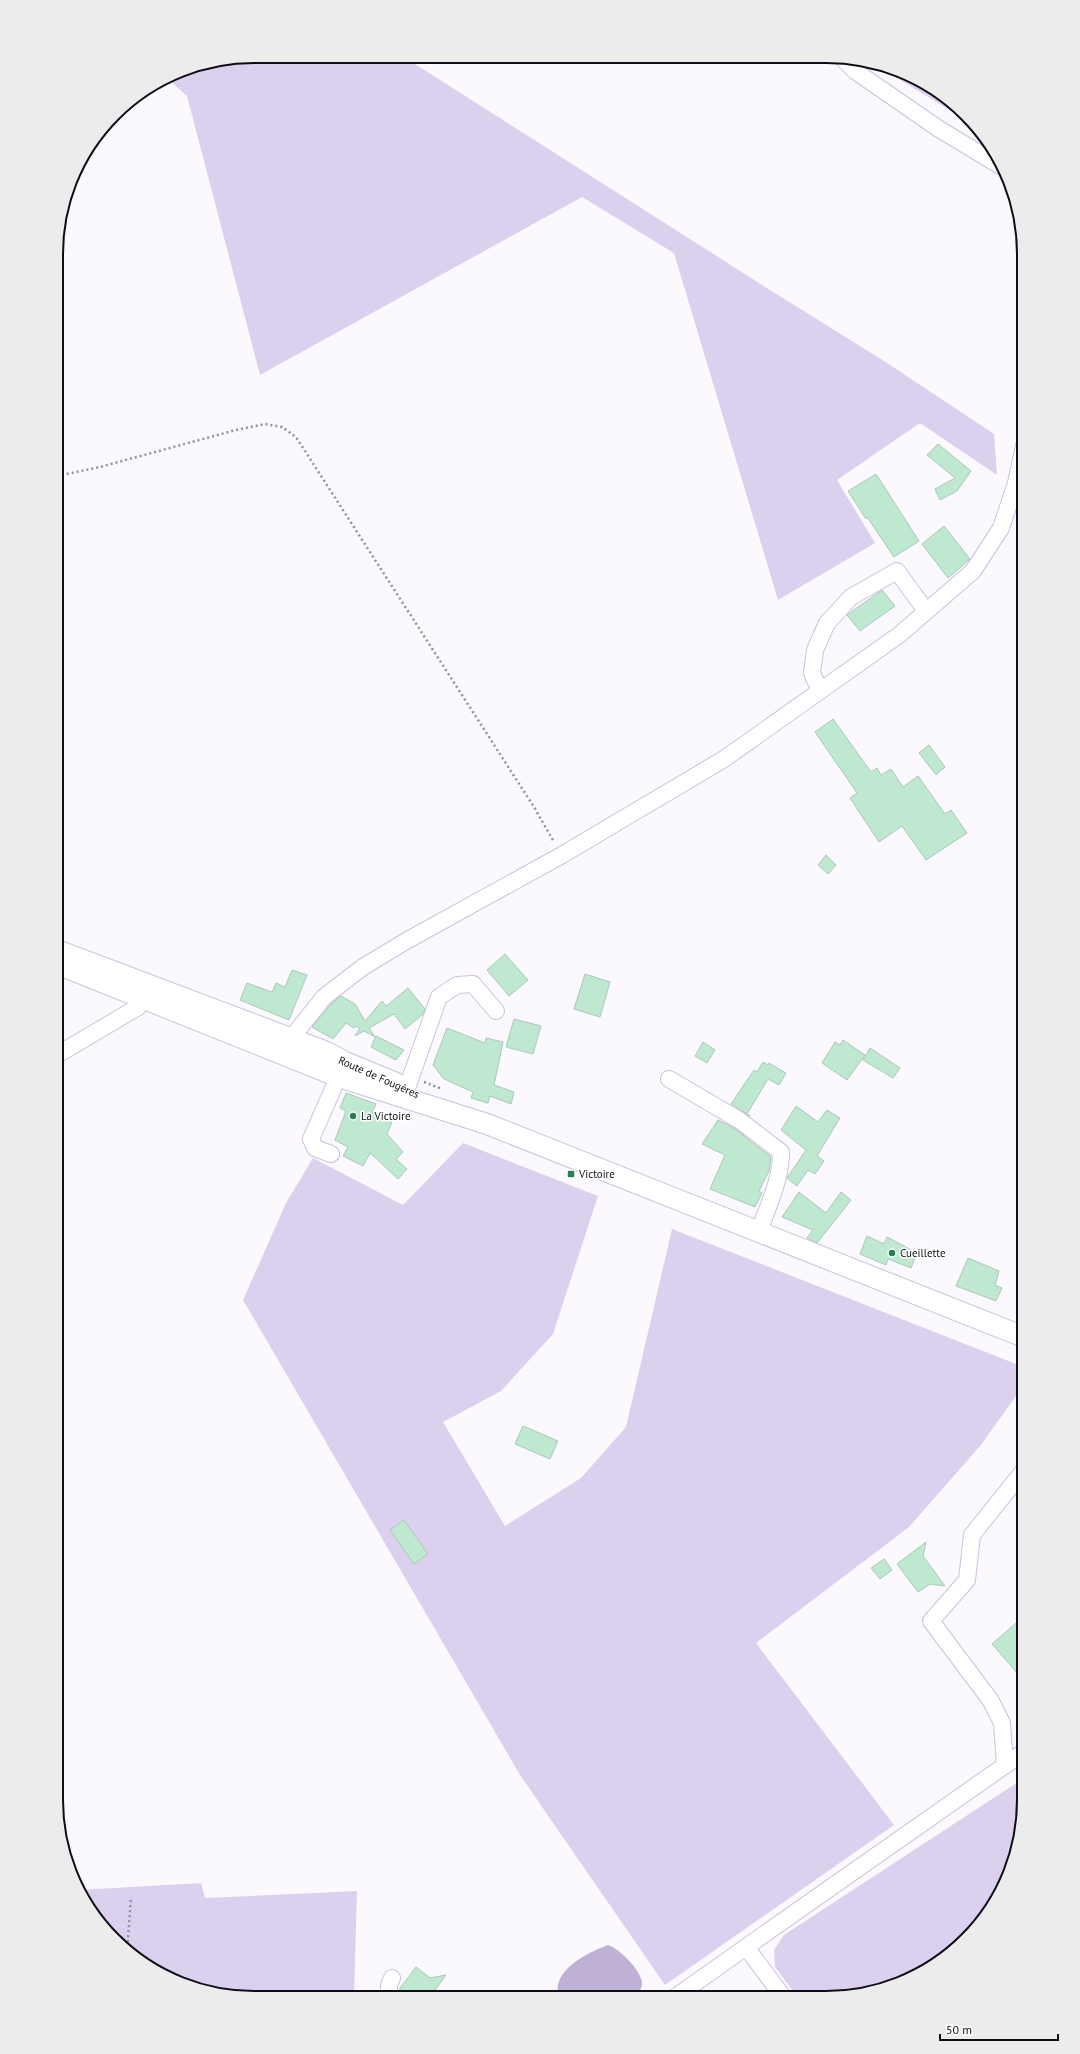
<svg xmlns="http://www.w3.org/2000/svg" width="1080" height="2054" font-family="'PT Sans',sans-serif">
  <rect width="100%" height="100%" fill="#fbf9fe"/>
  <!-- green -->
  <path fill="#dcd0ef" d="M254,56L404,57L770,290L884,361L994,434L997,475L920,423L837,480L875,543L778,600L674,253L582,197L260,375L187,96L167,78L178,71Z
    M871,62L913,76L956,105L974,125Z
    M463,1143L598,1196L553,1334L501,1391L443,1422L505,1526L581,1478L626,1427L672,1229L1024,1367V1385L980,1446L909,1527L756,1643L894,1825L665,1985L520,1775L243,1300L286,1203L313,1158L403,1205Z
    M1024,1778V1813L1009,1876L983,1921L936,1965L890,1988L826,1998H798L775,1967L774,1950L784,1935Z
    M201,1883L205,1898L357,1891L354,1997L228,1996L167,1978L124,1949L89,1910L79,1890Z"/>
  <!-- water -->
  <path fill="#bfb1d5" d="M608,1945C620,1949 642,1971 642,1984C642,1989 638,1993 635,1997H559C550,1971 588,1952 608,1945Z"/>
  <!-- building -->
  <path fill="#bfe8d1" stroke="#abc8b7" d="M938,444L971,471L957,491L940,500L935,489L955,478L927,455Z
    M876,474L919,541L894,557L867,517L866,519L848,491Z
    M944,526L970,559L948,578L922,544Z
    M882,590L895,606L860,631L847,615Z
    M833,719L871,772L877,768L881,775L891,769L903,787L918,776L945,814L951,810L967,833L926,860L902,826L879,842L850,798L857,793L815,732Z
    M929,745L945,767L936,775L919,753Z
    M826,855L836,865L828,874L818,865Z
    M505,954L528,980L509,996L487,970Z
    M292,970L307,975L289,1020L240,1000L247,983L272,992L276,983L285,987Z
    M585,974L610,982L600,1017L574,1009Z
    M408,988L425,1009L422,1015L405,1029L394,1014L369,1028L375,1037L364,1031L355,1036L360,1028L356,1026L354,1028L346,1023L333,1039L312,1027L331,1004L341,996L355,1004L365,1021L382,1001L386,1006Z
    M514,1019L541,1026L533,1054L506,1047Z
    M447,1028L485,1043L486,1038L503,1042L494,1085L514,1092L511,1104L490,1096L488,1103L471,1098L473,1092L444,1079L433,1065Z
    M376,1036L404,1050L396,1060L371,1047Z
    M843,1040L865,1055L847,1080L822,1063L835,1042L840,1045Z
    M703,1042L715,1050L707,1063L695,1056Z
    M870,1048L900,1068L893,1078L863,1060Z
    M763,1062L768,1065L769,1063L786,1073L779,1085L768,1079L747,1114L750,1116L731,1104L754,1070L757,1072Z
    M346,1093L376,1104L372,1113L392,1122L387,1134L403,1152L396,1159L407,1169L398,1179L370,1153L363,1166L343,1156L348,1147L335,1140L346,1111L340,1108Z
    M796,1106L818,1122L827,1110L840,1118L817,1156L824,1161L815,1174L808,1170L797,1186L787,1178L806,1150L781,1130Z
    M718,1120L734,1128L771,1157L769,1171L759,1191L762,1193L755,1207L710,1189L725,1155L702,1144Z
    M799,1192L826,1213L841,1192L851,1200L817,1243L807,1238L813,1230L782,1217Z
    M867,1236L884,1244L887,1237L917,1253L911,1268L888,1259L886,1265L860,1254Z
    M968,1258L999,1271L995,1285L1002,1288L996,1301L956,1286Z
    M523,1426L558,1441L550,1459L515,1444Z
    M404,1520L428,1554L414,1564L390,1530Z
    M926,1542L923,1556L945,1586L930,1584L918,1592L897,1564Z
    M884,1559L892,1570L880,1579L871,1568Z
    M1024,1616V1681L992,1644Z
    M416,1967L430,1978L446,1975L435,1990L443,1997H399L400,1988Z"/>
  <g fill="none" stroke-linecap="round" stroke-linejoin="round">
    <!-- minor casing -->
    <g stroke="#cbc1dc" stroke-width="18">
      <path id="minor" d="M844,60L855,71L939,129L1002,167
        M820,691L812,673L815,650L827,623L851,597L897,571L926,611
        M293,1040L297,1031L324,997L363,967L406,941L562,855L724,759L899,635L973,571L1001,528L1016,483L1024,446
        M57,1055L138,1007L139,998
        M669,1079L739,1120L781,1152C781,1181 768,1205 759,1232
        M407,1088L439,997L457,985L473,984L496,1011
        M331,1154L315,1148L311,1139L343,1066
        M1005,1765L1002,1723L991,1701L931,1621L967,1580L972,1535L1024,1470
        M746,1947L1024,1752
        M389,1997V1985L392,1978
        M674,1998L746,1947L784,1998"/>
    </g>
    <!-- major casing -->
    <g stroke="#cbc1dc" stroke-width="22">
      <path id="major" d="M57,950L327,1052L345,1062L396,1083
        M57,964L339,1077L487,1124L1024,1337"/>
    </g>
    <!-- path -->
    <path stroke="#939097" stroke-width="2.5" stroke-dasharray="2 3" stroke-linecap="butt" d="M57,476L100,467L236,430L265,424L282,427L296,437L534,807L554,842
      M424,1082L442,1089
      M127,1952L131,1897"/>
    <!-- minor -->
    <use href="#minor" stroke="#fff" stroke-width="16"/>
    <!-- major -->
    <use href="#major" stroke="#fff" stroke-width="20"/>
  </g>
  <!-- markers -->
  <g fill="#238159" stroke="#fff" stroke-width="1.5">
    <circle cx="353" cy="1116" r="4"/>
    <rect x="567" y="1170" width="8" height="8" rx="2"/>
    <circle cx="892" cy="1253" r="4"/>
  </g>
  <g text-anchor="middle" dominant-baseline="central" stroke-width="3" stroke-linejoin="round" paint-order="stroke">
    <!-- street labels -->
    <g font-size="11" fill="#100c15" stroke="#fff">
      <text transform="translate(379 1077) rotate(24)">Route de Fougères</text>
    </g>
    <!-- poi labels -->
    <g font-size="11" fill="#100c15" stroke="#fff" text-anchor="start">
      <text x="361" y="1116">La Victoire</text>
      <text x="579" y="1174">Victoire</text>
      <text x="900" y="1253">Cueillette</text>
    </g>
  </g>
  <!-- crop -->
  <path d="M0 0H1080V2054H0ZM254 63H826A191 191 0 0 1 1017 254V1800A191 191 0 0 1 826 1991H254A191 191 0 0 1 63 1800V254A191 191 0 0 1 254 63Z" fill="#ececec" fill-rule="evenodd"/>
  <path fill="none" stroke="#100c15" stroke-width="2" d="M254 63H826A191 191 0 0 1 1017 254V1800A191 191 0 0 1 826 1991H254A191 191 0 0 1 63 1800V254A191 191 0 0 1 254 63Z"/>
  <!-- scale -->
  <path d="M940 2034v6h118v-6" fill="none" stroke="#100c15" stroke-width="2"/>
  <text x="946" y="2034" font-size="12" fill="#100c15" stroke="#ffffff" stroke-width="3" paint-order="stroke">50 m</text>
</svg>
